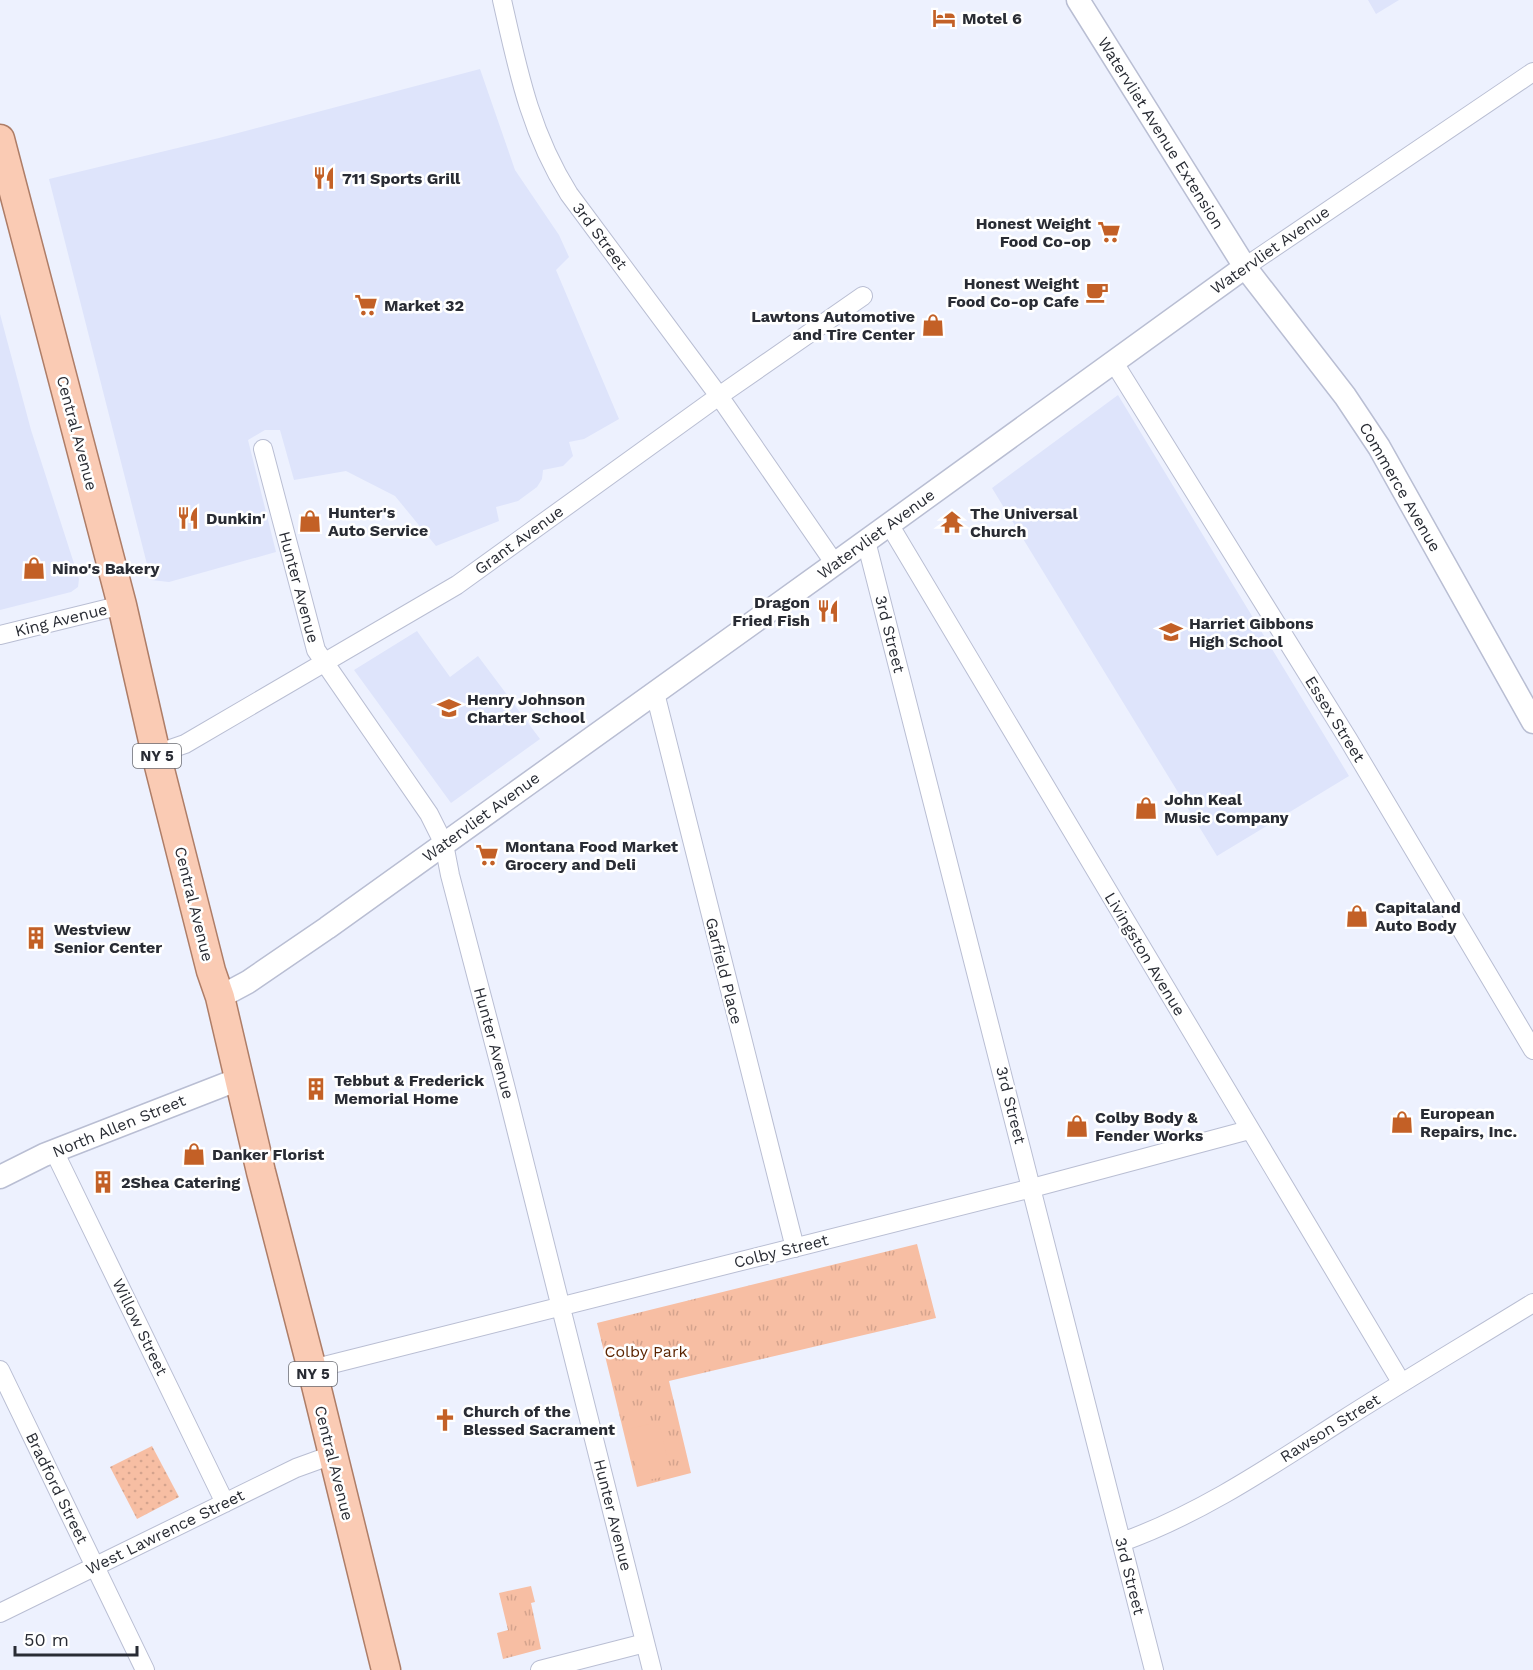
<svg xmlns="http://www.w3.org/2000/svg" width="1533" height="1670" font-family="'Work Sans',sans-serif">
  <defs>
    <pattern id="grass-dots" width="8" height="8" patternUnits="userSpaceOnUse" patternTransform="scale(1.5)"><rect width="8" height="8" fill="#f7bea3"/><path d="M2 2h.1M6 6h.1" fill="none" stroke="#d4a38d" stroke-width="1.8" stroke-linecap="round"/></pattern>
    <pattern id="park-tufts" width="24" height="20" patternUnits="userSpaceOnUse" patternTransform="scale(1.5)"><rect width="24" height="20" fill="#f7bea3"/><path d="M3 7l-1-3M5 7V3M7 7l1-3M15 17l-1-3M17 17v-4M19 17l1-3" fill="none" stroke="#d4a38d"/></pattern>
  </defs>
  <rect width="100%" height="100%" fill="#edf1fe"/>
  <!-- built -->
  <path fill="#dee4fb" d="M1368,0H1399L1376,14Z
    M480,69L515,170L559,235L569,257L556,270L619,419L584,439L569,442L573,456L563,466L543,470L542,479L537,487L518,501L496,507L499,521L436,546L395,496L346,471L294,480L280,430H265L248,440L276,552L169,582L151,580L49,179L219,138Z
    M0,314L31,430L79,579L78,587L71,592L0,610Z
    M1118,395L1349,776L1217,856L992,488Z
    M417,631L450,677L478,656L540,739L451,803L354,670Z"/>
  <!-- grass -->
  <path fill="url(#grass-dots)" d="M152,1446L179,1497L137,1519L110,1467Z"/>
  <!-- park -->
  <path fill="url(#park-tufts)" d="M917,1244L936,1318L669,1381L691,1473L637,1487L597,1323Z
    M531,1586L535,1602L531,1603L541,1649L503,1659L497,1633L508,1630L499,1593Z"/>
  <!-- garden -->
  <path fill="#f7bea3" d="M659,1422L671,1475L640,1482L628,1429Z"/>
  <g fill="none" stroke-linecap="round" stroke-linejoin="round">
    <!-- minor casing -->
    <g stroke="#b9bed3" stroke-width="20">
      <path id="minor" d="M502,0C518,71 530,132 569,194L719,396L835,564
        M1245,267L1533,72
        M1113,361L1348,739L1533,1050
        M263,449L316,650L429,814L444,844L450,875L505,1085L652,1670
        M889,524L1401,1382
        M866,541L1154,1670
        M0,635L122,605
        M655,693L795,1248
        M156,754L185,744L457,585L719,396L863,296
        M54,1151L225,1503
        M312,1369L1032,1188L1249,1130
        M0,1370L145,1670
        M1122,1542C1200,1514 1268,1468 1338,1423C1402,1382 1468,1343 1533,1303
        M0,1613L296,1468L332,1455
        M540,1670L645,1643"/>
    </g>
    <!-- tertiary casing -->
    <g stroke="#b9bed3" stroke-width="25">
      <path id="tertiary" d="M1078,0L1245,267L1345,396L1379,447L1533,722
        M220,997L248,982L327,928L822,573L1245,267
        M0,1177L44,1155L239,1079"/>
    </g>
    <!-- primary casing -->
    <g stroke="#ae7d67" stroke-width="31">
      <path id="primary" d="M0,139L122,605L156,754L211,971L220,997L261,1172L312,1369L386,1670"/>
    </g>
    <!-- minor -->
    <use href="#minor" stroke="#fff" stroke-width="18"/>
    <!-- tertiary -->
    <use href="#tertiary" stroke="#fff" stroke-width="22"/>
    <!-- primary -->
    <use href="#primary" stroke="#facbb4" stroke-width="28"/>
  </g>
  <!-- icons -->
  <defs>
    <g id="hotel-bare" transform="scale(1.8)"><path d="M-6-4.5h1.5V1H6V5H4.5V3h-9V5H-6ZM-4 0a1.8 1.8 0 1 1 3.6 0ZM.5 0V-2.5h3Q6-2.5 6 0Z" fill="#c36026" stroke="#fff" stroke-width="2.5" paint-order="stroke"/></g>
    <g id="restaurant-bare" transform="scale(1.8)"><path d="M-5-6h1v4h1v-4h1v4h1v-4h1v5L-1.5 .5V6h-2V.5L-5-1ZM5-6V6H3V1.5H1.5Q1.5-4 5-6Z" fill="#c36026" stroke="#fff" stroke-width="2.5" paint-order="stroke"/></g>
    <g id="supermarket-bare" transform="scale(1.8)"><path d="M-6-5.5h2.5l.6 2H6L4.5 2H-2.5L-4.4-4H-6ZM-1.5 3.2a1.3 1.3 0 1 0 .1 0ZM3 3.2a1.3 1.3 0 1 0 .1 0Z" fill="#c36026" stroke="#fff" stroke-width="2.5" paint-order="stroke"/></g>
    <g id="cafe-bare" transform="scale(1.8)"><path d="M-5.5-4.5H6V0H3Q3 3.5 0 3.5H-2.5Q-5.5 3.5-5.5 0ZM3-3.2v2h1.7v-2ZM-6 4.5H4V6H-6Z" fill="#c36026" stroke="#fff" stroke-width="2.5" paint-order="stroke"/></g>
    <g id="shop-bare" transform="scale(1.8)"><path d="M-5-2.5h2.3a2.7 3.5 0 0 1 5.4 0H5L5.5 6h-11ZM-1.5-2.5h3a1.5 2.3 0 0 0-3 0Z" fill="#c36026" stroke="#fff" stroke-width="2.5" paint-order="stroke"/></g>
    <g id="temple-bare" transform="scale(1.8)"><path d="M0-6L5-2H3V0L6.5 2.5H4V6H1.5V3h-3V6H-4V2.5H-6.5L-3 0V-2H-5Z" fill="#c36026" stroke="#fff" stroke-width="2.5" paint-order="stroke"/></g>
    <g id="school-bare" transform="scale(1.8)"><path d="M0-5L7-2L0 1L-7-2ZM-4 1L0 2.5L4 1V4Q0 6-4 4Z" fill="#c36026" stroke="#fff" stroke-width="2.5" paint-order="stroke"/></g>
    <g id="building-bare" transform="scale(1.8)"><path d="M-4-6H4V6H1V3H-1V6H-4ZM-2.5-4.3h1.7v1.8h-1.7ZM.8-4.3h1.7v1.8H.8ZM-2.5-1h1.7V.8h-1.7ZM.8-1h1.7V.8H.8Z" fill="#c36026" stroke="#fff" stroke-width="2.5" paint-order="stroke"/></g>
    <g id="church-bare" transform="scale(1.8)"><path d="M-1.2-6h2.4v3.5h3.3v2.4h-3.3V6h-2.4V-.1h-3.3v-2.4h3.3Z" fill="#c36026" stroke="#fff" stroke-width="2.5" paint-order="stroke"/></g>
  </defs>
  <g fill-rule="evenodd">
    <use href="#hotel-bare" x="944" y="18"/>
    <use href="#restaurant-bare" x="324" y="178"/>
    <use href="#supermarket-bare" x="1109" y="232"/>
    <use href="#cafe-bare" x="1097" y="292"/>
    <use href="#supermarket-bare" x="366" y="305"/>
    <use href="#shop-bare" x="933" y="325"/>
    <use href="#restaurant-bare" x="188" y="518"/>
    <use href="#shop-bare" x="310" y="521"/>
    <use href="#temple-bare" x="952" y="522"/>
    <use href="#shop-bare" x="34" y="568"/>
    <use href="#restaurant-bare" x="828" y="611"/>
    <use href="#school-bare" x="1171" y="632"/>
    <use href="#school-bare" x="449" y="708"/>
    <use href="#shop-bare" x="1146" y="808"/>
    <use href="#supermarket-bare" x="487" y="855"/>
    <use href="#shop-bare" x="1357" y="916"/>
    <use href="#building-bare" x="36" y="938"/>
    <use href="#building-bare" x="316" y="1089"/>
    <use href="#shop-bare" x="1402" y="1122"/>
    <use href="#shop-bare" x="1077" y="1126"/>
    <use href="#shop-bare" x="194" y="1154"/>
    <use href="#building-bare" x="103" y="1182"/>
    <use href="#church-bare" x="445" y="1420"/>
  </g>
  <g text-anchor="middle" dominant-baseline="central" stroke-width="5" stroke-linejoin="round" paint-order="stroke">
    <!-- shield labels -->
    <g fill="#fff" stroke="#696b71" stroke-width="1.5">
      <rect x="133" y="744" width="48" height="24" rx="4.5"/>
      <rect x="289" y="1362" width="48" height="24" rx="4.5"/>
    </g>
    <g font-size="15" font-weight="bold" fill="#292c34">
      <text x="157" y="756">NY 5</text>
      <text x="313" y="1374">NY 5</text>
    </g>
    <!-- poi labels -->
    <g font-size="16" font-weight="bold" fill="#292c34" stroke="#fff" text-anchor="start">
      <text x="962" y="18">Motel 6</text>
      <text x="342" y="178">711 Sports Grill</text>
      <text x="1091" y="223" text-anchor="end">Honest Weight<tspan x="1091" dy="18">Food Co-op</tspan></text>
      <text x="1079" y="283" text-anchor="end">Honest Weight<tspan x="1079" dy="18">Food Co-op Cafe</tspan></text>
      <text x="384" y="305">Market 32</text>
      <text x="915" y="316" text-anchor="end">Lawtons Automotive<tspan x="915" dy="18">and Tire Center</tspan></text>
      <text x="328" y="512">Hunter's<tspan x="328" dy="18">Auto Service</tspan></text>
      <text x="970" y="513">The Universal<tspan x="970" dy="18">Church</tspan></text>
      <text x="206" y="518">Dunkin'</text>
      <text x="52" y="568">Nino's Bakery</text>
      <text x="810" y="602" text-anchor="end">Dragon<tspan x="810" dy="18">Fried Fish</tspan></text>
      <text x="1189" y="623">Harriet Gibbons<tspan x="1189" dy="18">High School</tspan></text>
      <text x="467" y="699">Henry Johnson<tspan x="467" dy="18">Charter School</tspan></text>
      <text x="1164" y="799">John Keal<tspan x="1164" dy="18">Music Company</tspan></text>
      <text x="505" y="846">Montana Food Market<tspan x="505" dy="18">Grocery and Deli</tspan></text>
      <text x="1375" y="907">Capitaland<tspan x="1375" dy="18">Auto Body</tspan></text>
      <text x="54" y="929">Westview<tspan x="54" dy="18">Senior Center</tspan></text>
      <text x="334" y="1080">Tebbut &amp; Frederick<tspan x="334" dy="18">Memorial Home</tspan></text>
      <text x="1420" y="1113">European<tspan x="1420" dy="18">Repairs, Inc.</tspan></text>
      <text x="1095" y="1117">Colby Body &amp;<tspan x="1095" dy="18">Fender Works</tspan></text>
      <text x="212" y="1154">Danker Florist</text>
      <text x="121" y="1182">2Shea Catering</text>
      <text x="463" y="1411">Church of the<tspan x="463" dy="18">Blessed Sacrament</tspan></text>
    </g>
    <!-- street labels -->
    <g font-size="16" fill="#292c34" stroke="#fff">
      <text transform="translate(1161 133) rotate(58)">Watervliet Avenue Extension</text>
      <text transform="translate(600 236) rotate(53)">3rd Street</text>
      <text transform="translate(1270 250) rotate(-35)">Watervliet Avenue</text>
      <text transform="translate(77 433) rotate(75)">Central Avenue</text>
      <text transform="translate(1400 487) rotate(60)">Commerce Avenue</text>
      <text transform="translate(876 534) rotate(-36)">Watervliet Avenue</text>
      <text transform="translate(519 540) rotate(-36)">Grant Avenue</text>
      <text transform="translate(299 587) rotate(75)">Hunter Avenue</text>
      <text transform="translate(61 620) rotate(-14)">King Avenue</text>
      <text transform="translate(890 634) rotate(76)">3rd Street</text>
      <text transform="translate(1335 719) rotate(58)">Essex Street</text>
      <text transform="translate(481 817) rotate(-36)">Watervliet Avenue</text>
      <text transform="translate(194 904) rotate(76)">Central Avenue</text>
      <text transform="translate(1145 954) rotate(59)">Livingston Avenue</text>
      <text transform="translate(724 971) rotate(76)">Garfield Place</text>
      <text transform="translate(494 1043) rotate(75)">Hunter Avenue</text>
      <text transform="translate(1011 1105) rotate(76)">3rd Street</text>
      <text transform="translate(119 1126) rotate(-22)">North Allen Street</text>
      <text transform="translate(781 1251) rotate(-14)">Colby Street</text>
      <text transform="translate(140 1327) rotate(64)">Willow Street</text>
      <text transform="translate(1330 1428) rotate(-32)">Rawson Street</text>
      <text transform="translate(334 1463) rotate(76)">Central Avenue</text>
      <text transform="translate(57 1488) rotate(64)">Bradford Street</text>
      <text transform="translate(613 1515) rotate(76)">Hunter Avenue</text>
      <text transform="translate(165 1532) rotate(-26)">West Lawrence Street</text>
      <text transform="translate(1130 1576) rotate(76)">3rd Street</text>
    </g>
    <!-- park labels -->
    <g font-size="16" fill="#5c2502" stroke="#fff">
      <text x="646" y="1351">Colby Park</text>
    </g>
  </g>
  <!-- scale -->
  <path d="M15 1646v9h122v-9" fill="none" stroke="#292c34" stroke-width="3"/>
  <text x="24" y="1646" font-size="18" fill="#292c34" stroke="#ffffff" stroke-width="4.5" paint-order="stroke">50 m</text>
</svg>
